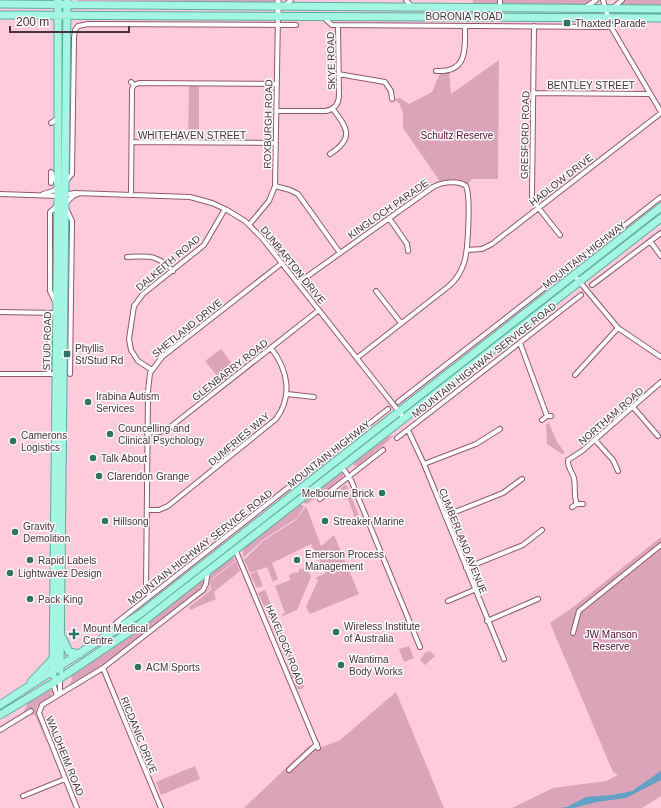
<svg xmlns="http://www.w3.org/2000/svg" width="661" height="808" font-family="Helvetica,sans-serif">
  <rect width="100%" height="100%" fill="#fecbdd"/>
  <!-- green -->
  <path fill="#dba4b8" d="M77,0H278V7L80,5Z
    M473,0H596L591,6L473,8Z
    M622,0H661V9H611Z
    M499,60L498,179H472L466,186L464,184L441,183L403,128V113L399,103L392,99L400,98L409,104L432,92L441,71L449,70L451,94Z
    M189,84H199V143H188Z
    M221,349L239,373L224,385L205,361Z
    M549,423L557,442L565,453L562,454L547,444L546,425Z
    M390,436H394L358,466L353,465L355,461L384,438Z
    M341,472L343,474V477L321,495H319L307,504L302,502Z
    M345,485L347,486L359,516L355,518L348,499L345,500L340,489Z
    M300,504L304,506L297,518L264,539L243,558V550L246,545Z
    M306,506L321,546L334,535L359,594L310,614L306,607L318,580L315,578L326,573L311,544L272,563L278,579L273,582L267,567L250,573L244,560L263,541L296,520Z
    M661,537V796L642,808H512L553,788L606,781L618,775L613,772L550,623L576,605Z
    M233,558L236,560L209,581L210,589L188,606L209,588C207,573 218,568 230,559Z
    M236,561L240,571L214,592L216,599L190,610L189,607L211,590L210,581Z
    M307,567L311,577L297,610L283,616L282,614L285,613L275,586L290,580L289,575L295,572L298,573L300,568L302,569Z
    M257,571L263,586L257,588L250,574Z
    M202,581L205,582L199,590L101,666L69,685L72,680L71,675L128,638Z
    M265,590L276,616H279V617L271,621L258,593Z
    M279,626L285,640L279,643L272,628Z
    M286,644L292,656L285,659L280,647Z
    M409,646L414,658L404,662L399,649Z
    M430,651L435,656L425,665L420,660L425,653Z
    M289,663L290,666H295L297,671L296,675H299L304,686L302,689H297L287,664Z
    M50,689L53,692C50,702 38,701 36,711L48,746L35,715H31L24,719L23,713L29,701Z
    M396,692L444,808H244L310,745L313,751L340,740Z
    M195,766L200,779L161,795L156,782Z"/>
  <!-- water -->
  <path fill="#63a1c5" d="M661,771V780L626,798L597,802L574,808H559L567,807L586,797L612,795L632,791Z"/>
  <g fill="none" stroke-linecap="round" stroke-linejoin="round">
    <!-- minor casing -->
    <g stroke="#91596f" stroke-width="6">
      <path id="minor" d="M406,0L412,7
        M603,0L611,27L661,112
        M284,6L291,0
        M586,7L596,0
        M612,9L622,0
        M323,17L332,25L606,27L611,25
        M500,17V0
        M534,26L532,196L533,201L560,235
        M436,71C468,73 465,49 465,26
        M338,74L385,82L391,91L392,99
        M131,82L134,85L132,89L131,195
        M134,85L139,83L277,84
        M533,93L649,94
        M277,111H326C335,109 339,104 339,95L338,26
        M51,123L58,118
        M132,142L276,143
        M330,154C355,138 347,128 333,109
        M51,172L56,182
        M66,181L72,174L74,38L75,30L78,26L88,24L296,25
        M51,183V173
        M275,186L290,190L298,194L340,253
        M0,194L58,196L75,193L190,197L212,203L227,210L245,221L262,238L404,418
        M43,194L53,191L58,187
        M66,203L73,196L78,194
        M66,208L72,221L70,374
        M389,218L407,244L408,251
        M249,225L269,201L275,186L278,16
        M650,241L661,256
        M467,250L482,249L492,244L661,113
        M127,257C148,256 157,254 173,271
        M574,275L618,328L661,357
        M298,283L433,187C442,182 458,180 466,186C471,196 468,252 464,263C461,272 456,280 449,286L357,358
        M592,285L661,233
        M376,291L401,323
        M56,303L50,291V212L58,205
        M0,312L57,313
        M520,343L547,416
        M152,370L138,361L131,350L129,339L134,306L143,294L204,245L225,209
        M0,374H58
        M49,374L50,313
        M575,375L618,328
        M287,394L314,397
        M398,402L661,197
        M633,407L658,436
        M542,420L547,416H551
        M408,430L424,464L504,659
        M147,433L160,432L169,428L319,310
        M397,438L581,295
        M595,440L613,460L618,471
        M424,464L476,444L500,429
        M342,467L351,480L420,647
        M320,499L383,450
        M577,504C573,495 576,487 574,478C572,472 567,466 568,460L582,451L661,382
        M572,507L577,504H583
        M147,510H159L168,506L276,419C293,396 288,370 271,348
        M445,516L503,493L522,479
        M235,549L318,748
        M466,568L523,545L542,530
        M150,596L146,589L148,391L150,373L162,357L282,263
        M448,601L474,590
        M487,621L538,599
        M116,623L388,409
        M573,633L579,611L661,545
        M103,668L161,808
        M60,679V694L42,705L39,713L77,808
        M53,683L57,696
        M60,694L103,668L203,590L206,584L208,570
        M0,730L31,711
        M289,770L317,744
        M23,796L65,779"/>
    </g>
    <!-- tertiary casing -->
    <g stroke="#91596f" stroke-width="7">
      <path id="tertiary" d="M278,16V0"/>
    </g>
    <!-- primary casing -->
    <g stroke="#5dae9c" stroke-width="9">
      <path id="primary" d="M0,4L661,9
        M0,15L661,18
        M63,639L69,652L80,654
        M60,670L67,0
        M53,675L58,187V0
        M31,682L53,659
        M0,705L140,614L661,207
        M0,715L53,683L135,628L661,218"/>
    </g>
    <!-- minor -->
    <use href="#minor" stroke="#fff" stroke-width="4"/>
    <!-- tertiary -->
    <use href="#tertiary" stroke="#fff" stroke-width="5"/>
    <!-- primary -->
    <use href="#primary" stroke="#a4f6e3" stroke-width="7"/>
  </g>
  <!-- markers -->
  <g fill="#307263" stroke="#fcfcfc" stroke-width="1.5">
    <rect x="563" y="19" width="8" height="8" rx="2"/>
    <rect x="63" y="350" width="8" height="8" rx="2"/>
    <circle cx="88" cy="402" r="4"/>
    <circle cx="110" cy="434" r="4"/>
    <circle cx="13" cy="441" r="4"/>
    <circle cx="93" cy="458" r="4"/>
    <circle cx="99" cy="476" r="4"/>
    <circle cx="382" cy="493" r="4"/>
    <circle cx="105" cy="521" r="4"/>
    <circle cx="325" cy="521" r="4"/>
    <circle cx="15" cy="532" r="4"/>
    <circle cx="30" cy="560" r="4"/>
    <circle cx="297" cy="560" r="4"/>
    <circle cx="10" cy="573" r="4"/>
    <circle cx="30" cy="599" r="4"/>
    <circle cx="336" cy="632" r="4"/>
    <path d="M72 628h4v4h4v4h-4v4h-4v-4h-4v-4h4z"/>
    <circle cx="341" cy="665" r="4"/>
    <circle cx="138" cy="667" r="4"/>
  </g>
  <g text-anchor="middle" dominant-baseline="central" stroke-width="3" stroke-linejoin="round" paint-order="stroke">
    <!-- street labels -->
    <g font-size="10" fill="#4b323b" stroke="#fcfcfc">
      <text x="464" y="16">BORONIA ROAD</text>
      <text transform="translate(331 61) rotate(-91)">SKYE ROAD</text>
      <text x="591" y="85">BENTLEY STREET</text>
      <text transform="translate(268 124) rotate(-89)">ROXBURGH ROAD</text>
      <text x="192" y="135">WHITEHAVEN STREET</text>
      <text transform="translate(525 135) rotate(-89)">GRESFORD ROAD</text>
      <text transform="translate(561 180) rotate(-38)">HADLOW DRIVE</text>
      <text transform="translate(388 209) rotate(-35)">KINGLOCH PARADE</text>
      <text transform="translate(584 255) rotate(-38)">MOUNTAIN HIGHWAY</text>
      <text transform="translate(168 263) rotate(-40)">DALKEITH ROAD</text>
      <text transform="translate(293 265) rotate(51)">DUNBARTON DRIVE</text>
      <text transform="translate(187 328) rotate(-39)">SHETLAND DRIVE</text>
      <text transform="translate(47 341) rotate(-89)">STUD ROAD</text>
      <text transform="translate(484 360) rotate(-38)">MOUNTAIN HIGHWAY SERVICE ROAD</text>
      <text transform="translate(230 370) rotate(-38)">GLENBARRY ROAD</text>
      <text transform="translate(611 416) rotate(-41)">NORTHAM ROAD</text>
      <text transform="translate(239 439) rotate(-40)">DUMFRIES WAY</text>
      <text transform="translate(329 454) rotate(-38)">MOUNTAIN HIGHWAY</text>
      <text transform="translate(463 541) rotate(68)">CUMBERLAND AVENUE</text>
      <text transform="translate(200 547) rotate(-38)">MOUNTAIN HIGHWAY SERVICE ROAD</text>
      <text transform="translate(285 645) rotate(68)">HAVELOCK ROAD</text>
      <text transform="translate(139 735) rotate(68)">RICDANIC DRIVE</text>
      <text transform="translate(65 756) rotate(68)">WALDHEIM ROAD</text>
    </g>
    <!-- poi labels -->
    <g font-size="10" fill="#4b323b" stroke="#fcfcfc" text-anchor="start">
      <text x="575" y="23">Thaxted Parade</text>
      <text x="75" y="348">Phyllis<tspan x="75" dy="12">St/Stud Rd</tspan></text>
      <text x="96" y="396">Irabina Autism<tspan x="96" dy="12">Services</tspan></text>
      <text x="118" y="428">Councelling and<tspan x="118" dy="12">Clinical Psychology</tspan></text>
      <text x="21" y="435">Camerons<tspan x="21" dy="12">Logistics</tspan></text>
      <text x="101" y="458">Talk About</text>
      <text x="107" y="476">Clarendon Grange</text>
      <text x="374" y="493" text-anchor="end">Melbourne Brick</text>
      <text x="113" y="521">Hillsong</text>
      <text x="333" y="521">Streaker Marine</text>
      <text x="23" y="526">Gravity<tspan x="23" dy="12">Demolition</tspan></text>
      <text x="305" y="554">Emerson Process<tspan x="305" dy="12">Management</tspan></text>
      <text x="38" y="560">Rapid Labels</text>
      <text x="18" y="573">Lightwavez Design</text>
      <text x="38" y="599">Pack King</text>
      <text x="344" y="626">Wireless Institute<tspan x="344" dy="12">of Australia</tspan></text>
      <text x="83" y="628">Mount Medical<tspan x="83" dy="12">Centre</tspan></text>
      <text x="349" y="659">Wantirna<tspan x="349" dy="12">Body Works</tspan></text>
      <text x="146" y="667">ACM Sports</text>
    </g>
    <!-- park labels -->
    <g font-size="10" fill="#5b0e35" stroke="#fcfcfc">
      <text x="457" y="135">Schultz Reserve</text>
      <text x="611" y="634">JW Manson<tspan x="611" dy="12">Reserve</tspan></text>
    </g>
  </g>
  <!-- scale -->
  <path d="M10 26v6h119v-6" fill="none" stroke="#4b323b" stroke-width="2"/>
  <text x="16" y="26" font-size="12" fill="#4b323b" stroke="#fcfcfc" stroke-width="3" paint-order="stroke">200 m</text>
</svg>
